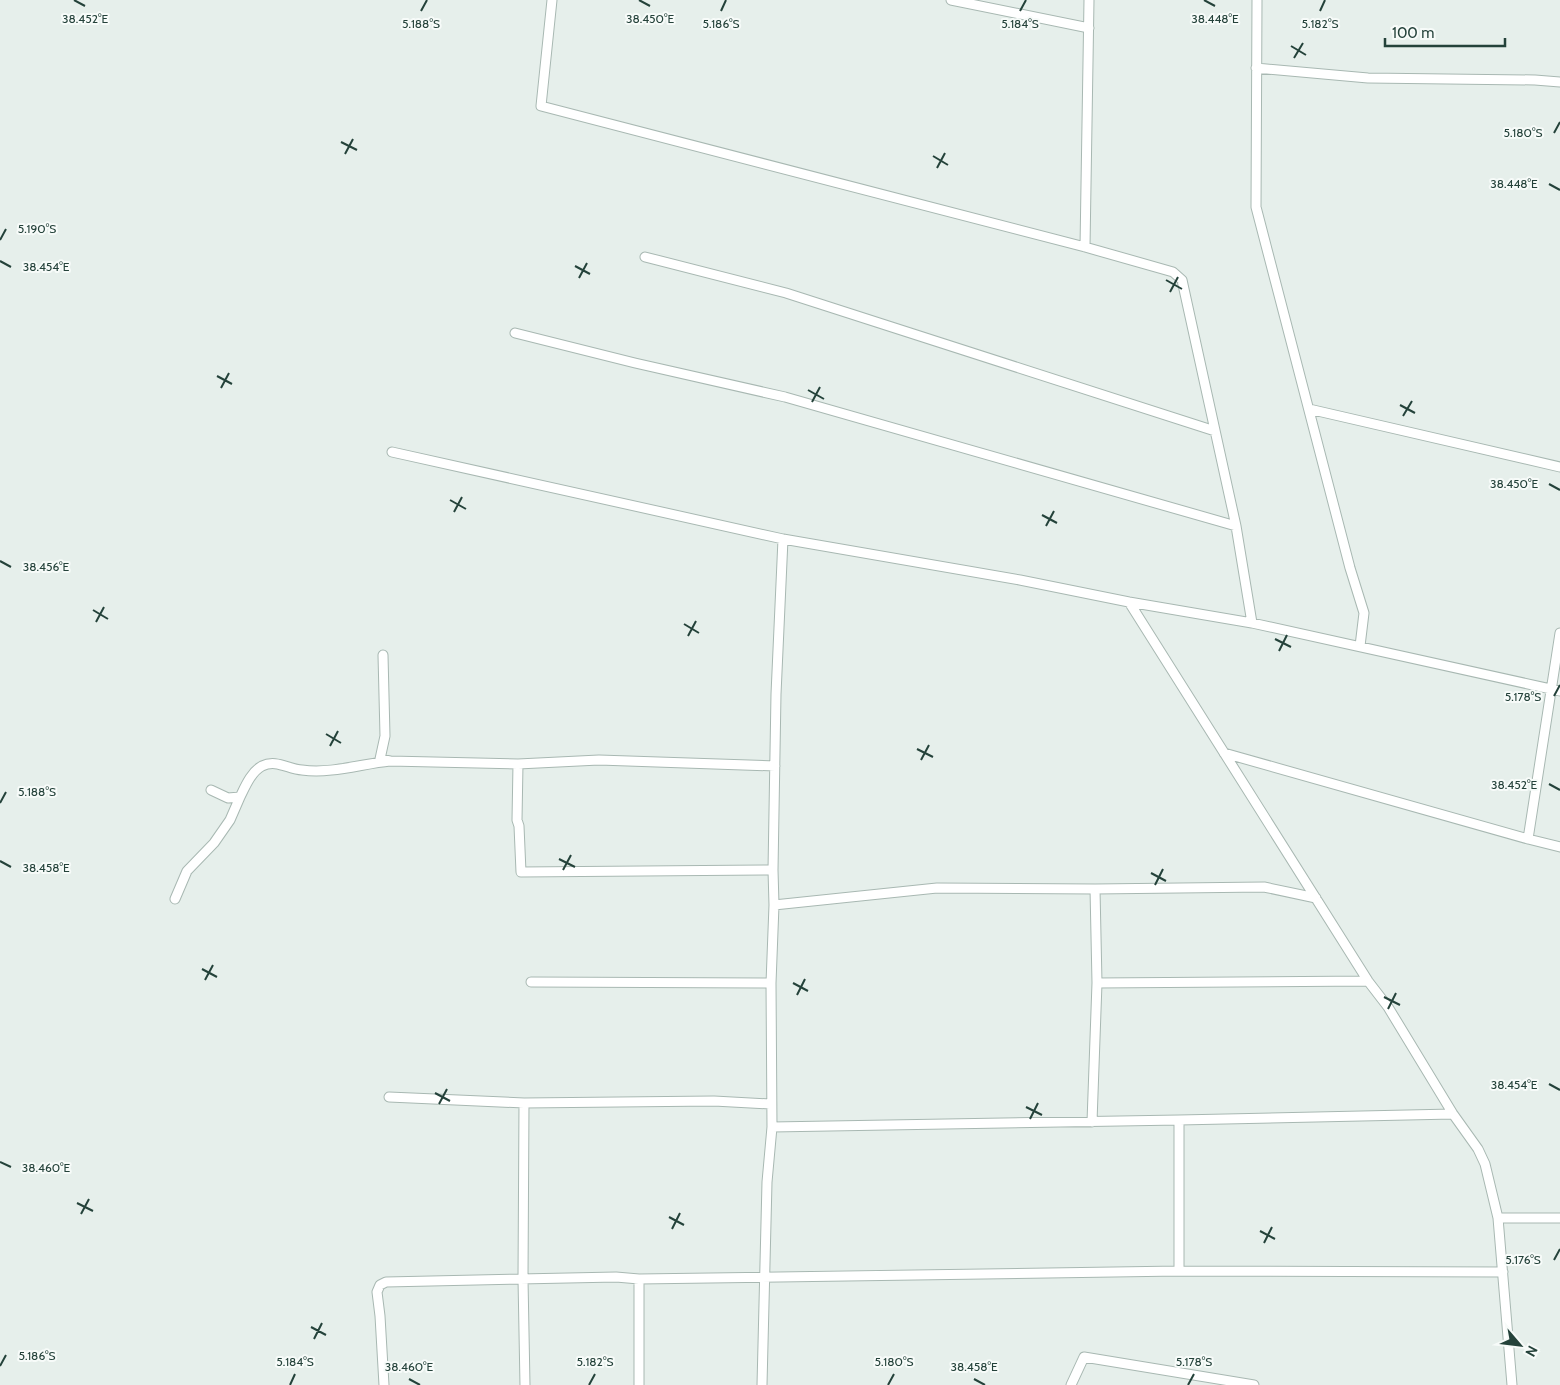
<svg xmlns="http://www.w3.org/2000/svg" width="1560" height="1385" font-family="Cabin,sans-serif">
  <rect width="100%" height="100%" fill="#e6efeb"/>
  <g fill="none" stroke-linecap="round" stroke-linejoin="round">
    <!-- minor casing -->
    <g stroke="#a8b8b2" stroke-width="11">
      <path id="minor" d="M552,0L541,106L1085,247L1173,272L1182,280L1236,526L1252,623
        M951,0L1089,28
        M1257,0L1256,207L1350,568L1364,613L1360,646
        M1256,68L1368,78L1535,80L1560,82
        M1085,247L1089,0
        M645,257L786,293L1215,431
        M515,333L635,363L785,397L1236,526
        M1309,409L1560,467
        M392,452L783,539L1020,580L1129,602L1252,623L1560,691
        M1129,602L1368,981L1388,1007L1453,1114L1478,1149L1485,1164L1498,1218L1512,1385
        M1224,753L1528,839L1560,847
        M390,761L518,764L599,760L775,766
        M518,764L517,820L519,826L521,872L773,870
        M211,790L228,798L240,797C245,787 251,772 262,766C276,759 288,769 302,770C331,774 361,764 390,761L380,759L385,736L383,655
        M1528,839L1560,633
        M175,899L187,871L214,843L230,820L240,797
        M774,905L937,888L1095,889L1264,887L1316,898
        M531,982L771,983
        M1097,983L1368,981
        M389,1097L524,1103L714,1101L770,1104
        M524,1103L523,1279L525,1385
        M1092,1122L1097,983L1095,889
        M772,1127L1179,1120L1453,1114
        M1498,1218H1560
        M1179,1271L1503,1272
        M384,1385L380,1316L377,1292L380,1285L386,1282L616,1277L639,1279L1179,1271V1120
        M639,1385V1279
        M762,1385L767,1182L772,1127L771,983L774,905L773,870L776,694L783,539
        M1071,1385L1084,1357L1254,1385"/>
    </g>
    <!-- minor -->
    <use href="#minor" stroke="#fff" stroke-width="9"/>
  </g>
  <!-- ticks -->
  <path fill="none" stroke="#24423a" stroke-width="2" d="M74,0L85,6M639,0L650,6M1204,0L1215,6M421,11L427,0M721,11L726,0M1020,11L1026,0M1320,11L1325,0M1291,46L1306,55M1294,58L1303,43M1554,133L1560,122M341,142L357,150M345,154L353,139M933,156L948,165M937,168L945,153M1549,184L1560,190M0,240L6,229M0,261L11,267M575,266L590,274M579,278L587,263M1166,280L1182,289M1170,292L1178,277M217,376L232,384M221,388L229,373M808,390L824,399M812,402L820,387M1400,405L1415,413M1403,416L1412,401M1549,484L1560,490M450,500L466,509M454,512L462,497M1042,515L1057,523M1046,526L1054,511M0,561L11,567M93,610L108,619M96,622L104,607M684,624L699,633M688,636L696,621M1275,639L1291,647M1279,651L1287,635M1554,696L1560,685M326,734L341,743M330,746L338,731M917,749L933,757M921,760L929,745M1549,784L1560,790M0,803L6,792M559,859L575,867M0,861L11,867M563,870L571,855M1151,873L1166,881M1155,885L1163,869M202,969L217,977M205,980L213,965M793,983L808,991M797,995L805,979M1384,997L1400,1005M1388,1009L1396,993M1549,1084L1560,1090M435,1093L450,1101M439,1104L447,1089M1026,1107L1042,1115M1030,1119L1038,1103M0,1162L11,1167M77,1203L93,1211M81,1214L89,1199M669,1217L684,1225M672,1229L680,1213M1260,1231L1275,1239M1264,1243L1272,1227M1554,1260L1560,1249M311,1327L326,1335M314,1339L322,1323M0,1366L6,1355M409,1379L420,1385M974,1379L985,1385M290,1385L295,1374M589,1385L595,1374M888,1385L894,1374M1188,1385L1194,1374"/>
  <g font-size="12" text-anchor="middle" fill="#24423a" stroke="#f7fbf9" stroke-width="4" stroke-linejoin="round" paint-order="stroke">
    <text x="85" y="23">38.452°E</text>
    <text x="650" y="23">38.450°E</text>
    <text x="1215" y="23">38.448°E</text>
    <text x="421" y="28">5.188°S</text>
    <text x="721" y="28">5.186°S</text>
    <text x="1020" y="28">5.184°S</text>
    <text x="1320" y="28">5.182°S</text>
    <text x="1523" y="137">5.180°S</text>
    <text x="1514" y="188">38.448°E</text>
    <text x="37" y="233">5.190°S</text>
    <text x="46" y="271">38.454°E</text>
    <text x="1514" y="488">38.450°E</text>
    <text x="46" y="571">38.456°E</text>
    <text x="1523" y="701">5.178°S</text>
    <text x="1514" y="789">38.452°E</text>
    <text x="37" y="796">5.188°S</text>
    <text x="46" y="872">38.458°E</text>
    <text x="1514" y="1089">38.454°E</text>
    <text x="46" y="1172">38.460°E</text>
    <text x="1523" y="1264">5.176°S</text>
    <text x="37" y="1360">5.186°S</text>
    <text x="295" y="1366">5.184°S</text>
    <text x="595" y="1366">5.182°S</text>
    <text x="894" y="1366">5.180°S</text>
    <text x="1194" y="1366">5.178°S</text>
    <text x="409" y="1371">38.460°E</text>
    <text x="974" y="1371">38.458°E</text>
  </g>
  <!-- north arrow -->
  <g transform="translate(1520 1345) rotate(118)" stroke="#f7fbf9" stroke-width="4" paint-order="stroke">
  <path d="M0-4L9 19L0 12L-9 19Z" fill="#24423a"/>
  <text y="-8" font-size="14" font-weight="bold" text-anchor="middle" fill="#24423a">N</text>
  </g>
  <!-- scale -->
  <path d="M1385 38v8h120v-8" fill="none" stroke="#24423a" stroke-width="2.5"/>
  <text x="1392" y="38" font-size="15" fill="#24423a" stroke="#f7fbf9" stroke-width="4" paint-order="stroke">100 m</text>
</svg>
